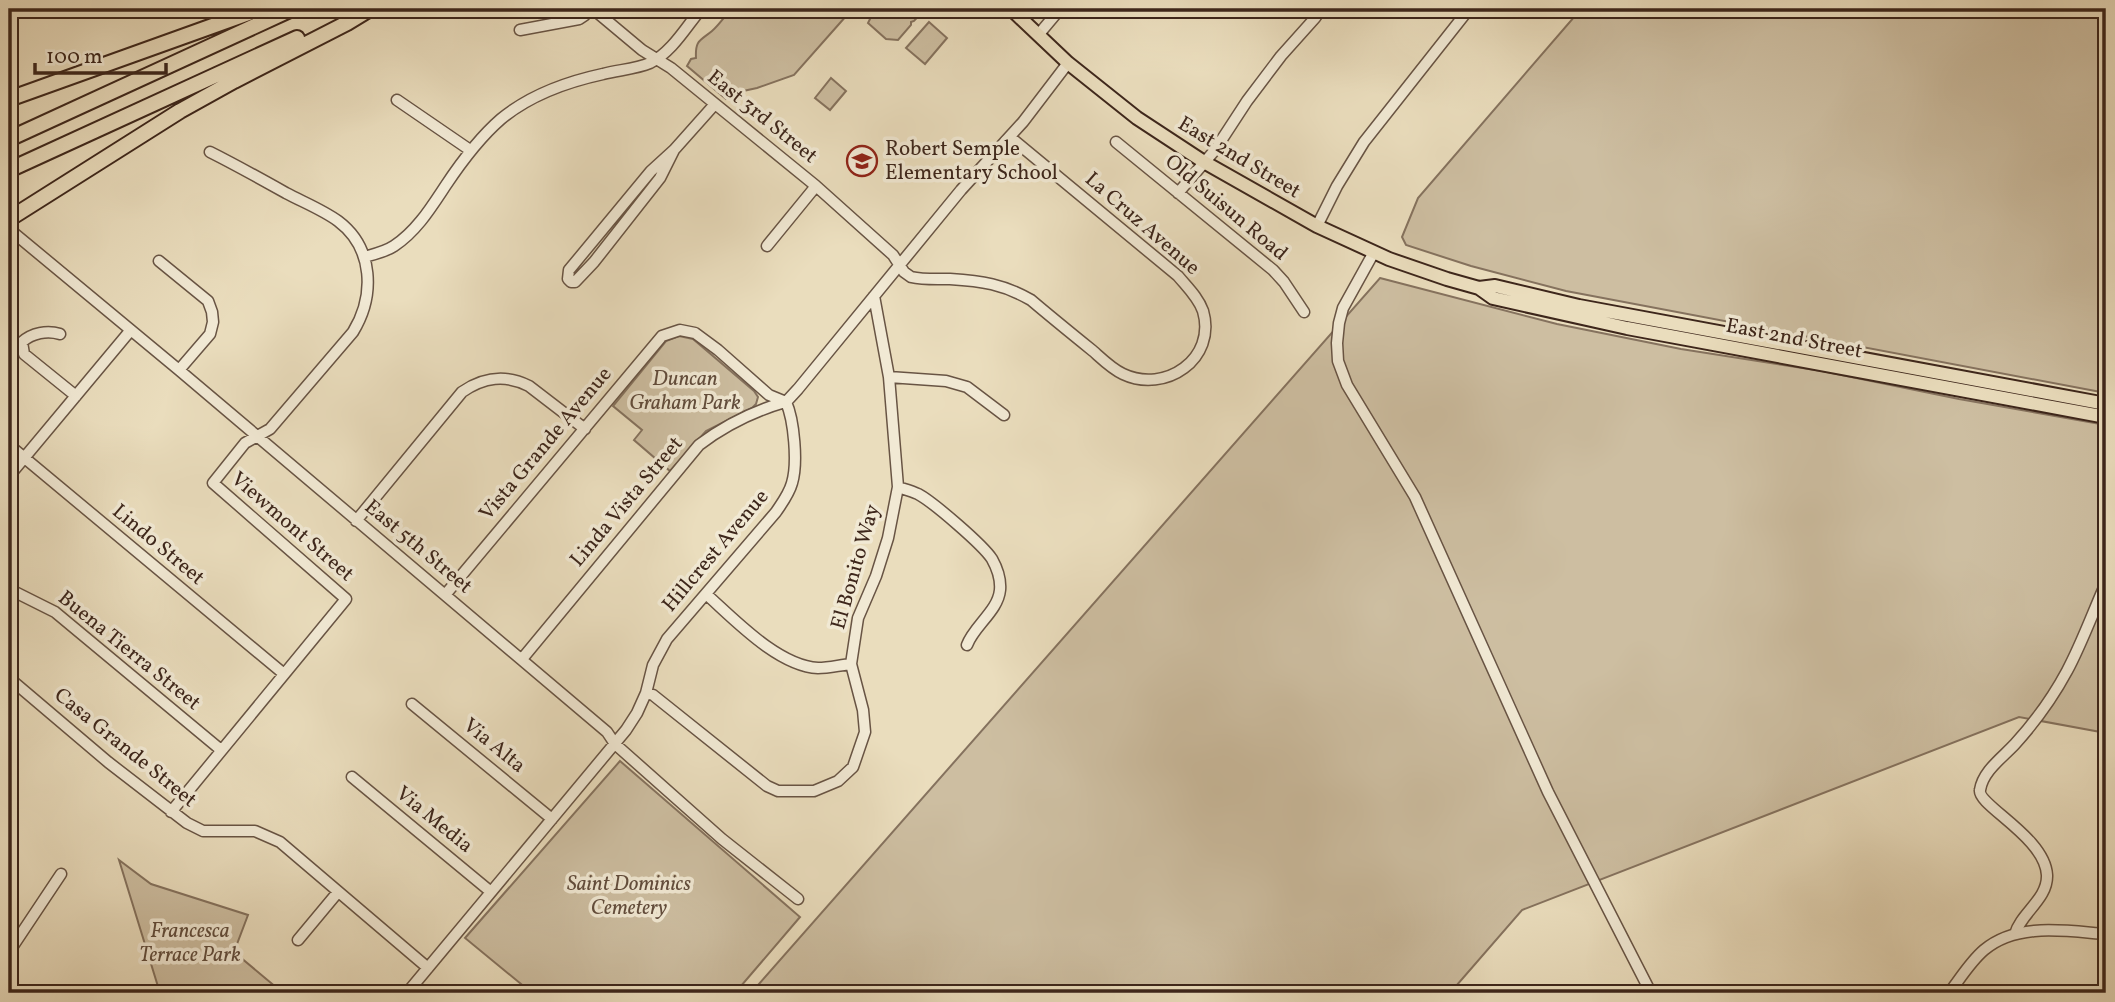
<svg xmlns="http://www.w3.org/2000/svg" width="2115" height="1002" font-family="Vollkorn,serif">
  <rect width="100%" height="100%" fill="#eaddbd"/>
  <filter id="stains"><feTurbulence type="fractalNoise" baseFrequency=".00286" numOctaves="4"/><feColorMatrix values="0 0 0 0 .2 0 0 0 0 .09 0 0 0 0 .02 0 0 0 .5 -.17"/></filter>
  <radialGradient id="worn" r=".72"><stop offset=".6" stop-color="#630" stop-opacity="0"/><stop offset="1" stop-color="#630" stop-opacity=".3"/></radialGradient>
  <!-- green -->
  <path fill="#cdbea1" stroke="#85725e" stroke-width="2" d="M731,9H840L847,15L794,75L757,88L734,93L726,99L687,66L691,59L696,58C695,40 700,41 712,31C719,25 725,16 731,9Z
    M875,9H925L914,21L911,22V25L898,40L886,39L868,23Z
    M1581,9H2106V393L1566,291L1471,266L1406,245L1402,237L1418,198Z
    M929,22L947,38L925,64L906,48Z
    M831,78L846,91L830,110L815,98Z
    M1380,278L1557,324L1681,349L1822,371L1959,399L2106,425V733L2019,717L1522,910L1450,993H751Z
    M679,336L693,339L754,391L758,397L756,404L752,408L706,431L670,471L634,440L642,430L613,406L666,341Z
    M620,761L800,917L735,993H532L465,938Z
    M119,860L151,884L248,915L234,952L283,993H160Z"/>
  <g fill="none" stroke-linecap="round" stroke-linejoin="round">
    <!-- minor casing -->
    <g stroke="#685444" stroke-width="13">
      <path id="minor" d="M593,9L642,50L671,68L816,186L893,255L904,272L911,277C924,280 938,279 950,279C982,281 1003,284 1031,300C1051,317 1072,334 1093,351C1102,359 1112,369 1123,374C1165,394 1217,359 1203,311C1198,297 1187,287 1178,276L1010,137
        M520,30L579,19L585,15L589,9
        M1039,34L1060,9
        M397,100L470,150
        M1116,142L1273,270L1284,282L1304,312
        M674,150L660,178L594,262L575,282H571L568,279L569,270L651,171L674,150L715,104
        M1178,193L1215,150L1247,101L1281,56L1315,18L1321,9
        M1317,226L1337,186L1364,142L1469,9
        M9,229L179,370L607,732L615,744L722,839L798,899
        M767,246L816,186
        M1374,252L1343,308L1339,323L1337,343L1338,361L1347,385L1415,497L1548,792L1651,993
        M364,257C375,254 385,252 394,246C417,231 432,206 446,185C462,161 479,138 501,119C530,95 566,82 603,74C618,70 636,69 650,63C672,52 686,27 701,9
        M159,261L208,301L212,312L213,322L210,334L179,370
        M60,334C47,330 32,333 22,342L24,354L76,396
        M889,377L946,381L967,387L1004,415
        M9,445L284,674
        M9,476L130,331
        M898,487C904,489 912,491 918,494C933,502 983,545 992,559C997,568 1001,579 1000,590C998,611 974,626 967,645
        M356,521L462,392C484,377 505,374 529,386L585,429
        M9,589L55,612L221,750
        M706,594C734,619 778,666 818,668C829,668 840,665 851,664
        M445,595L662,336L680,330L695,333L718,350L769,395L786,402
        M522,659L699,445C724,426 754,411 785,402
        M9,678L108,762L187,823L203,831H255L280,842L428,968
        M646,693L653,695L767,786L778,791H814L838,781L853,767L865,732L863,710L851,664L858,618L876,576L888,538L898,487L889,377L874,296
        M412,704L552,819
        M352,777L491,892
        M171,812L346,599L213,483L245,443L270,429L353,332C375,296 374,248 338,221C323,210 303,202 286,193C261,179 236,165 210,152
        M2015,934C2021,913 2048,899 2047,875C2045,837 1977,805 1980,790C1983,771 2002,758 2015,744C2035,722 2053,697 2067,671C2082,643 2093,612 2106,583
        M298,940L338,892
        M9,952L61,874
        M407,993L626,730L637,713L646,693L653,665L667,639L776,512C782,503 789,494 792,483C798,463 794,420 786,402L798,389L961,190L1023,122L1068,63
        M1949,993C1960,979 1970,962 1984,950C2017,922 2066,931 2106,934"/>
    </g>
    <!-- major casing -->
    <g stroke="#3d261b" stroke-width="16">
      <path id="major" d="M1011,9L1068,63L1137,118L1204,162L1317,226L1389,259L1447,279L1479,288L1495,286L1579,306L2106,404
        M1479,288L1493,298L1627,328L2106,417"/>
    </g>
    <!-- highway casing -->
    <g stroke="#3d261b" stroke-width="18">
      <path id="highway" d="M9,99L260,9
        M9,139L292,9
        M9,170L297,38
        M9,219L180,111L234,81L347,23L370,9"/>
    </g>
    <!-- minor -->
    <use href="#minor" stroke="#f1e9d4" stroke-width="10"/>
    <!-- major -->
    <use href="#major" stroke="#eaddbd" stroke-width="12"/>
    <!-- highway -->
    <use href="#highway" stroke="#eaddbd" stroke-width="14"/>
  </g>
  <!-- icons -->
  <defs>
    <g id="school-ring" transform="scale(1.575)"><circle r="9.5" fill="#f1e9d4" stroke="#8f2418" stroke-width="1.5"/><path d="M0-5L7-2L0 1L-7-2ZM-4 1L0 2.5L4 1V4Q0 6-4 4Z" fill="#8f2418"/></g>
  </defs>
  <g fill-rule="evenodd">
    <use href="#school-ring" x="862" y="161"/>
  </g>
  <g text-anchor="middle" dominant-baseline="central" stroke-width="7" stroke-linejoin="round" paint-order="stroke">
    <!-- street labels -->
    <g font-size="21" fill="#3d261b" stroke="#f1e9d4">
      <text transform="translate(762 117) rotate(39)">East 3rd Street</text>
      <text transform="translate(1239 158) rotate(31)">East 2nd Street</text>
      <text transform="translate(1226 208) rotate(40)">Old Suisun Road</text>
      <text transform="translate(1142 224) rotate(41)">La Cruz Avenue</text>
      <text transform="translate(1794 339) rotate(11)">East 2nd Street</text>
      <text transform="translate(546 444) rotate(-50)">Vista Grande Avenue</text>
      <text transform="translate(627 502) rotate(-50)">Linda Vista Street</text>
      <text transform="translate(292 527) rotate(41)">Viewmont Street</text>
      <text transform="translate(158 545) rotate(40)">Lindo Street</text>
      <text transform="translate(418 547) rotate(40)">East 5th Street</text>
      <text transform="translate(716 551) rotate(-50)">Hillcrest Avenue</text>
      <text transform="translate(856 567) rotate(-74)">El Bonito Way</text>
      <text transform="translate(129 651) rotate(39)">Buena Tierra Street</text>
      <text transform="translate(494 746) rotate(39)">Via Alta</text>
      <text transform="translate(125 748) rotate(39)">Casa Grande Street</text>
      <text transform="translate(434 820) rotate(39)">Via Media</text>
    </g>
    <!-- poi labels -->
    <g font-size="21" fill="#3d261b" stroke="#f1e9d4" text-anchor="start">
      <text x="885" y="149">Robert Semple<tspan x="885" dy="24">Elementary School</tspan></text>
    </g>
    <!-- park labels -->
    <g font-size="21" font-style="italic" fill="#614c3c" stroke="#f1e9d4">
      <text x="685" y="379">Duncan<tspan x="685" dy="24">Graham Park</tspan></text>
      <text x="629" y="884">Saint Dominics<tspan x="629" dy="24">Cemetery</tspan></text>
      <text x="190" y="931">Francesca<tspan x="190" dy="24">Terrace Park</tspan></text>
    </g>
  </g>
  <!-- margin -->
  <rect width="2115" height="1002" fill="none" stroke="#eaddbd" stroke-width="35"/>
  <rect x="10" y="10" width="2094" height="981" fill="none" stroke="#3d261b" stroke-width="3.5"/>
  <rect x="18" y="18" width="2080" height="967" fill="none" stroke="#3d261b" stroke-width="2"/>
  <!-- scale -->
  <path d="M35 63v10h131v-10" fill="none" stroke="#3d261b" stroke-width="3.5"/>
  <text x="46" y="63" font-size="21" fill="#3d261b" stroke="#f1e9d4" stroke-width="5" paint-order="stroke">100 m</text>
  <rect width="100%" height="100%" filter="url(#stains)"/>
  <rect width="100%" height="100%" fill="url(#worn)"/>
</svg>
